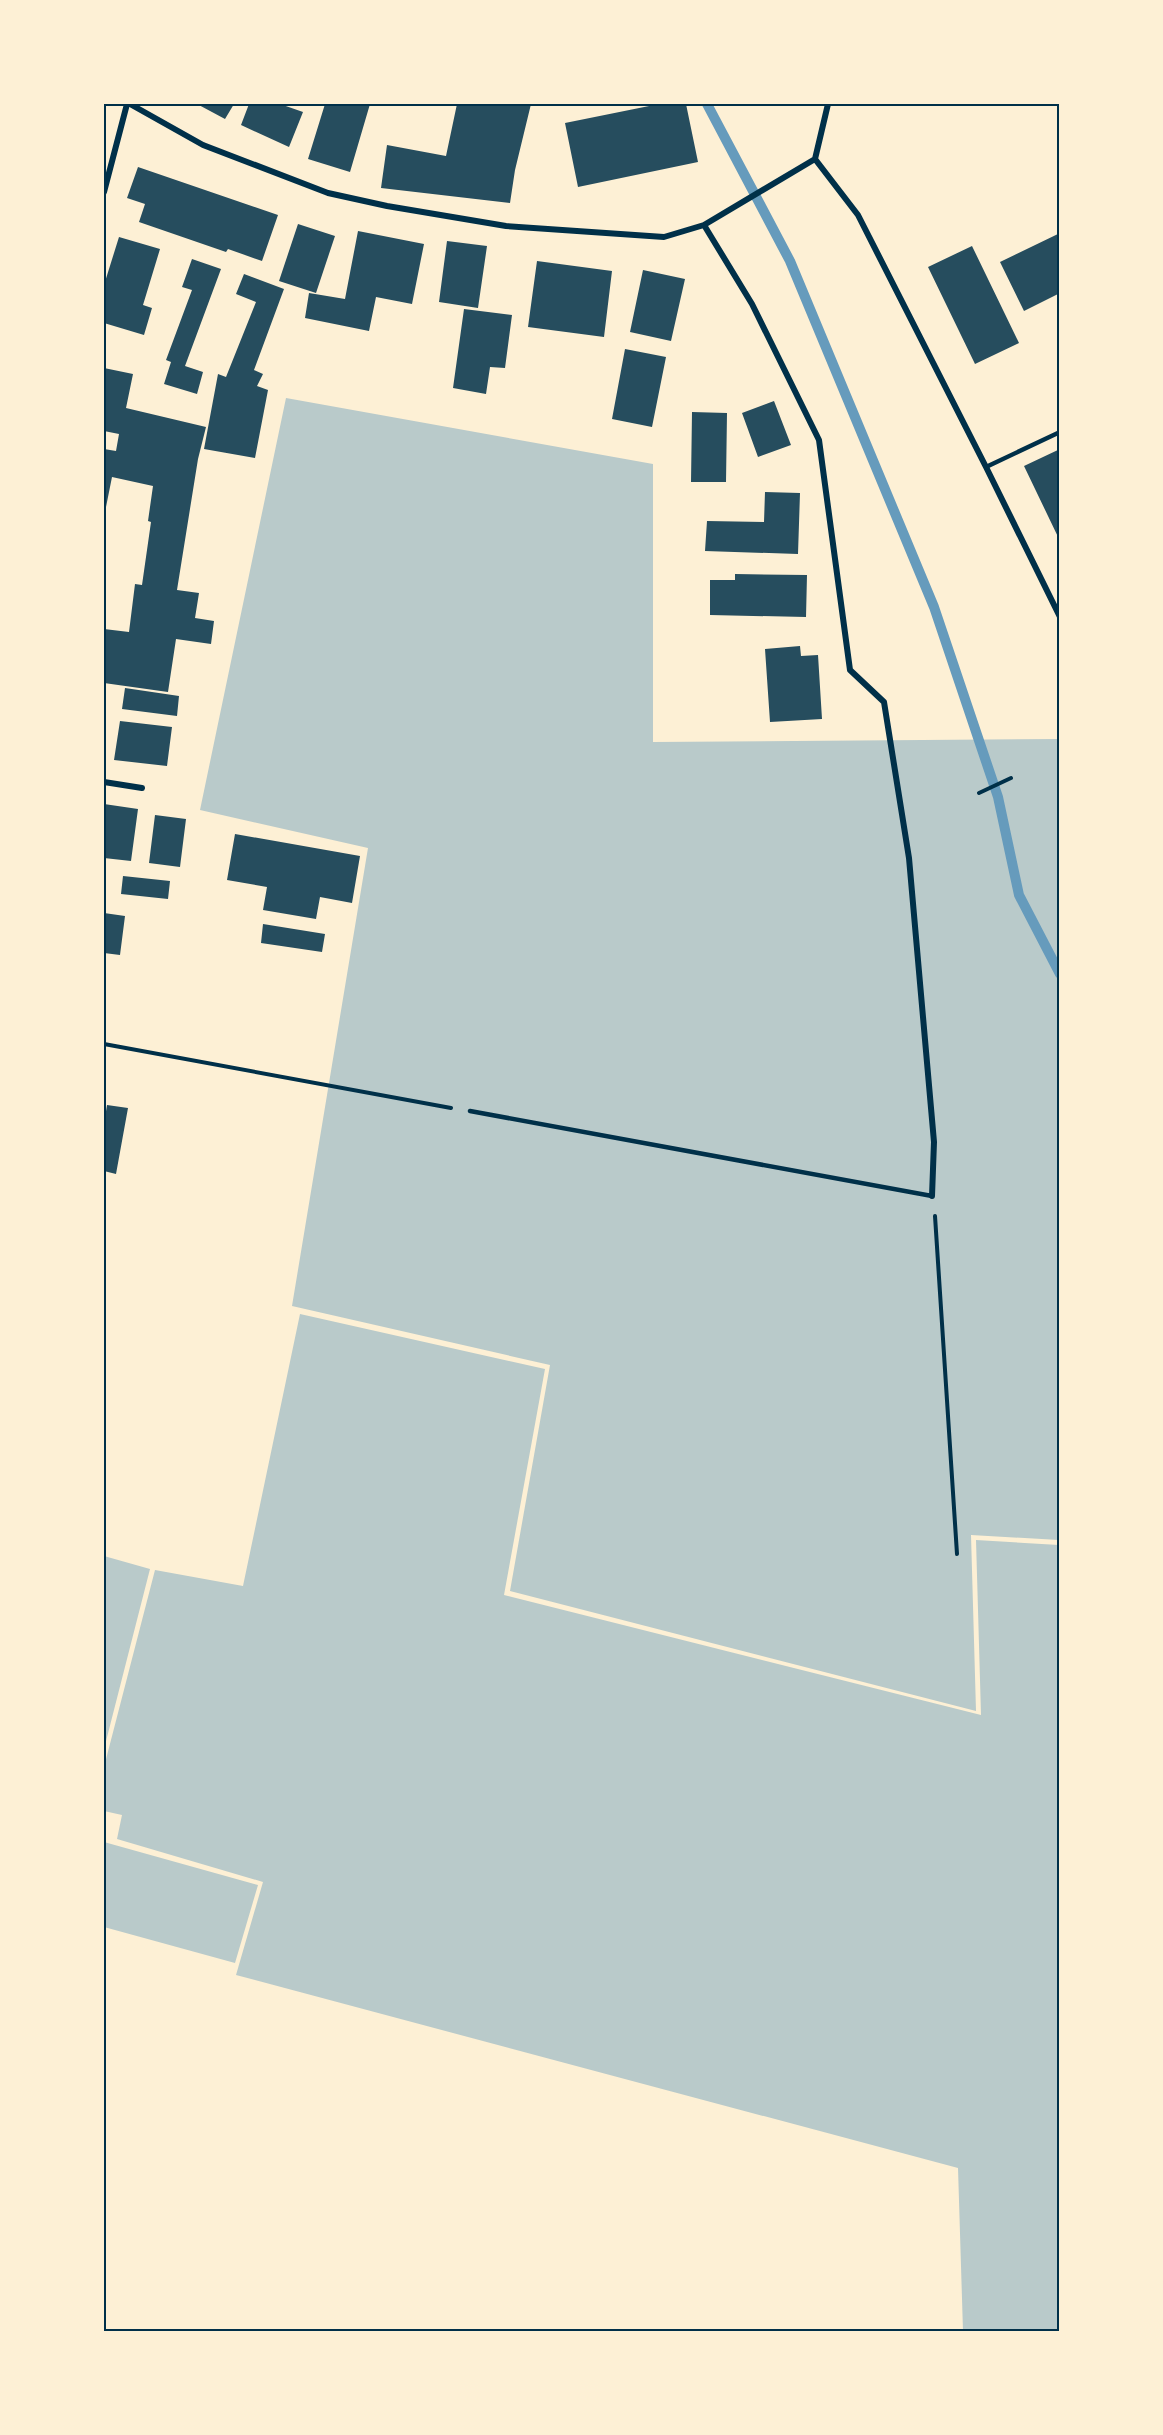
<svg xmlns="http://www.w3.org/2000/svg" width="1163" height="2435" font-family="'Nunito Sans',sans-serif">
  <rect width="100%" height="100%" fill="#fdf0d5"/>
  <!-- green -->
  <path fill="#b9caca" d="M286,398L653,464V742L1059,739V1540L971,1535L976,1711L510,1591L550,1365L292,1306L368,848L200,810Z
    M300,1314L545,1369L504,1595L981,1715L976,1540L1059,1545V2331H963L958,2168L236,1975L263,1882L117,1839L122,1815L104,1811V1767L155,1570L243,1586Z
    M104,1556L150,1569L104,1749Z
    M104,1842L258,1885L235,1963L104,1927Z"/>
  <g fill="none" stroke-linecap="round" stroke-linejoin="round">
    <!-- stream -->
    <path stroke="#669bbc" stroke-width="10" d="M707,104L790,261L934,607L998,797L1019,895L1060,974"/>
  </g>
  <!-- building -->
  <path fill="#264d5e" d="M197,104H234L225,119Z
    M249,104H280L303,112L289,147L241,125Z
    M325,104H370L350,172L308,159Z
    M457,104H531L515,170L510,203L381,188L387,145L446,156Z
    M659,104H686L698,162L578,187L565,123Z
    M138,167L278,215L262,261L228,249L226,252L139,222L145,204L127,198Z
    M298,224L335,236L316,293L279,281Z
    M358,231L424,244L412,304L376,297L369,331L305,318L309,293L345,299Z
    M1060,233V293L1024,311L1000,262Z
    M119,237L160,249L143,305L152,308L144,335L104,323V285Z
    M447,241L487,246L478,308L439,302Z
    M972,246L1019,343L975,364L928,267Z
    M192,259L221,269L185,366L203,372L197,394L164,384L171,362L166,360L192,290L182,287Z
    M537,261L612,271L604,337L528,327Z
    M643,270L685,279L671,341L630,332Z
    M244,274L284,289L254,370L263,374L257,386L268,390L255,458L204,449L218,374L226,377L256,302L236,294Z
    M464,309L512,315L505,368L490,367L486,394L453,388Z
    M625,349L666,357L652,427L612,419Z
    M104,368L133,374L126,408L206,427L198,459L177,590L199,593L195,618L214,621L211,644L176,639L168,692L104,683V629L129,632L135,584L142,585L151,522L148,521L153,486L112,477L104,517V449L116,451L119,434L104,431Z
    M774,401L791,445L758,457L742,413Z
    M692,412L727,413L726,482H691Z
    M1060,449V541L1024,466Z
    M765,492L800,493L798,554L705,551L707,521L764,522Z
    M735,574L807,575L806,617L710,615V580H735Z
    M800,646L801,656L818,655L822,719L770,722L765,649Z
    M125,688L179,696L177,716L122,709Z
    M120,721L172,727L167,766L114,760Z
    M104,804L138,809L131,861L104,858Z
    M155,815L186,819L180,867L149,863Z
    M235,834L360,856L352,903L320,897L316,919L263,910L267,887L227,880Z
    M123,876L170,881L168,899L121,894Z
    M104,913L125,916L120,955L104,953Z
    M263,924L325,934L322,952L261,943Z
    M107,1105L128,1108L116,1174L104,1171V1124Z"/>
  <g fill="none" stroke-linecap="round" stroke-linejoin="round">
    <!-- path -->
    <path stroke="#003049" stroke-width="4" d="M979,793L1011,778
      M104,1044L451,1108
      M935,1216L957,1554"/>
    <!-- service -->
    <path stroke="#003049" stroke-width="4.5" d="M986,467L1060,432
      M470,1111L932,1196"/>
    <!-- minor -->
    <path stroke="#003049" stroke-width="6" d="M130,104L203,145L328,193L387,206L506,226L664,237L704,225L815,159
      M815,159L858,215L986,467L1060,617
      M815,159L828,104
      M104,192L127,104
      M704,225L752,304L819,440L850,670L884,702L909,858L934,1142L932,1196
      M104,782L142,788"/>
  </g>
  <!-- border -->
  <rect width="1163" height="2435" fill="none" stroke="#fdf0d5" stroke-width="210"/>
  <rect x="105" y="105" width="953" height="2225" fill="none" stroke="#003049" stroke-width="2"/>
</svg>
